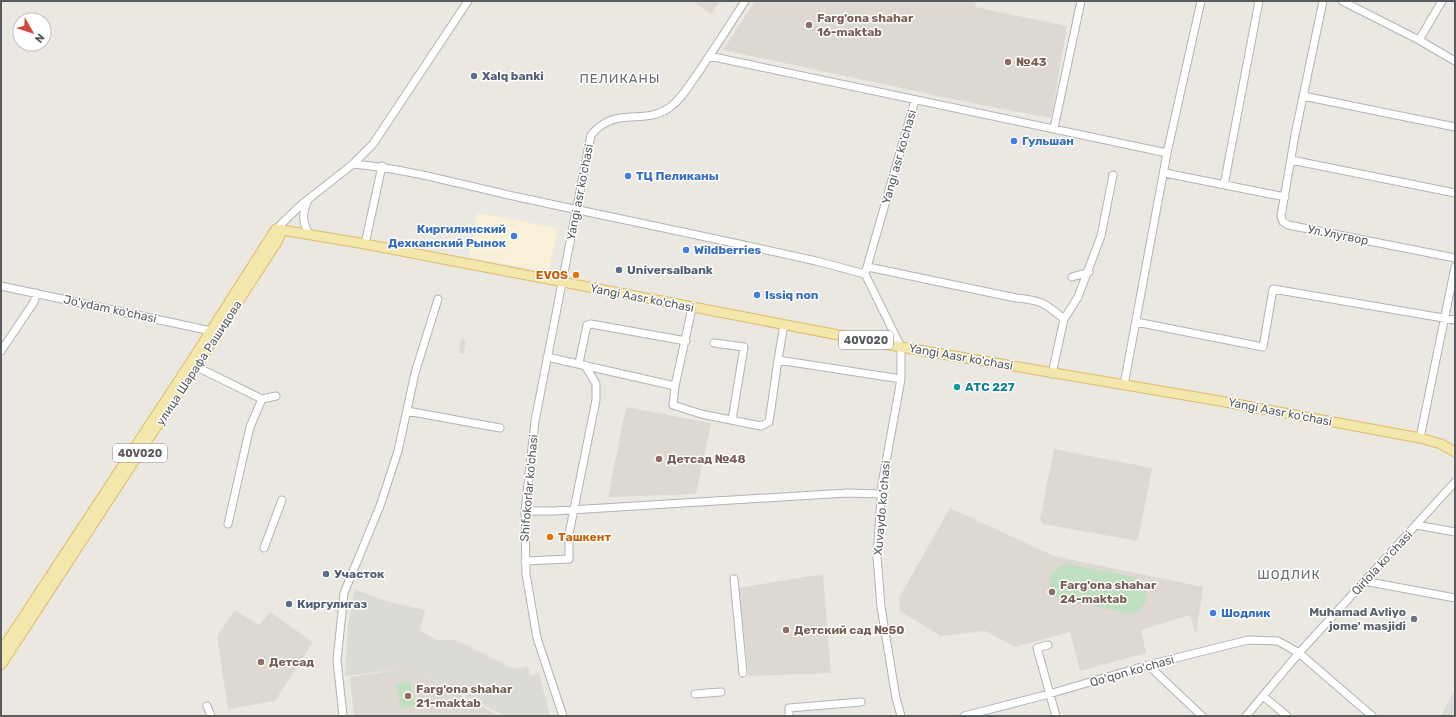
<svg xmlns="http://www.w3.org/2000/svg" width="1456" height="717" font-family="Rubik,sans-serif">
  <rect width="100%" height="100%" fill="#eae8e0"/>
  <!-- commercial -->
  <path fill="#f8f0d7" d="M477,213L557,228L549,272L469,257Z"/>
  <!-- industrial -->
  <path fill="#dcdad5" d="M461,339L466,340L464,354L459,353Z
    M354,589L389,602L425,610L420,631L437,640H456L514,669L528,666L530,675L539,673L550,716H505L410,668L345,676L348,626Z
    M1455,689V716H1441Z"/>
  <!-- education -->
  <path fill="#ddd9d2" d="M693,1H720L711,14Z
    M755,1H976L975,7L1067,26L1051,118L962,101L723,50Z
    M626,407L711,423L696,494L608,497Z
    M1054,449L1152,468L1138,541L1043,524L1040,520Z
    M950,508L1054,556L1203,587L1196,635L1190,615L1141,630L1146,653L1080,671L1070,632L1015,647L985,631L941,636L900,611L899,598Z
    M823,574L831,673L749,676L738,588Z
    M235,610L259,625L270,612L313,642L275,701L228,709L217,636Z
    M410,668L500,716H354L350,677Z"/>
  <!-- green -->
  <path fill="#c0dfc0" d="M1067,564L1135,577C1154,587 1149,613 1127,613L1057,598C1043,586 1050,567 1067,564Z
    M410,682L415,705L401,708L396,685Z"/>
  <g fill="none" stroke-linecap="round" stroke-linejoin="round">
    <!-- minor casing -->
    <g stroke="#b1b3b6" stroke-width="9">
      <path id="minor" d="M1323,1L1295,135L1281,216L1283,222L1288,225L1455,258
        M1342,1L1419,40L1455,61
        M1419,40L1442,1
        M709,56L1167,153
        M1303,96L1455,127
        M1054,128L1081,1
        M1291,160L1455,193
        M353,164C410,169 466,186 522,198C620,219 718,239 816,261L865,274
        M1165,173L1285,197
        M1224,185L1259,1
        M308,200C302,214 302,221 309,234
        M276,229L301,205L353,164L373,144L468,1
        M365,244L382,166
        M868,267L1016,298C1041,300 1045,303 1064,319
        M1072,277L1089,272
        M1,286L216,332
        M1136,322L1263,347L1273,289L1455,320
        M714,343L744,347L732,420
        M1,351L34,302L37,293
        M547,357L675,386L673,405L701,414L761,426L769,422L778,360L901,379
        M778,360L784,324
        M579,363L587,325L591,324L686,341
        M197,367L262,399
        M1052,374L1064,319L1078,297L1101,236L1113,175
        M1124,385L1167,153L1201,1
        M675,386L692,308
        M407,411L500,428
        M1420,438L1455,267
        M525,511H554L847,493L881,494
        M228,524L250,427L262,399L276,396
        M1416,525L1455,532
        M264,548L282,500
        M525,561L569,559V534L596,400V384L585,365
        M734,579L743,673
        M1364,581L1455,598
        M1048,645L1037,648L1056,716
        M1148,665L1202,716
        M695,694L721,692
        M1263,696L1287,716
        M207,706L211,716
        M343,716L337,660L344,593L380,506L398,451L415,373L438,299
        M563,716L537,638L526,574L525,511L535,421L591,135C616,105 642,126 669,108C682,99 689,85 698,73C714,49 730,25 745,1
        M789,716V708L861,702
        M901,716L896,698L881,607L877,556L882,484L901,379V347L865,274L915,100
        M964,716L1049,694L1148,665L1248,640L1278,641L1299,653L1372,716
        M1246,716L1299,653L1455,482"/>
    </g>
    <!-- major casing -->
    <g stroke="#deba66" stroke-width="11">
      <path id="major" d="M1,651L187,368L276,229L365,244L901,347L1220,401L1420,438L1441,444L1455,452
        M1,665L277,242L282,231"/>
    </g>
    <!-- minor -->
    <use href="#minor" stroke="#fff" stroke-width="7"/>
    <!-- major -->
    <use href="#major" stroke="#f4e7ac" stroke-width="9"/>
  </g>
  <!-- markers -->
  <g fill="#8d6e63" stroke="#fff" stroke-width="1.5">
    <circle cx="809" cy="25" r="4"/>
    <circle cx="1008" cy="62" r="4"/>
    <circle cx="659" cy="459" r="4"/>
    <circle cx="1052" cy="592" r="4"/>
    <circle cx="786" cy="630" r="4"/>
    <circle cx="261" cy="662" r="4"/>
    <circle cx="408" cy="696" r="4"/>
  </g>
  <g fill="#5c6f8a" stroke="#fff" stroke-width="1.5">
    <circle cx="474" cy="76" r="4"/>
    <circle cx="619" cy="270" r="4"/>
    <circle cx="326" cy="574" r="4"/>
    <circle cx="289" cy="604" r="4"/>
  </g>
  <g fill="#3f7fe0" stroke="#fff" stroke-width="1.5">
    <circle cx="1014" cy="141" r="4"/>
    <circle cx="628" cy="176" r="4"/>
    <circle cx="514" cy="236" r="4"/>
    <circle cx="686" cy="250" r="4"/>
    <circle cx="757" cy="295" r="4"/>
    <circle cx="1213" cy="613" r="4"/>
  </g>
  <g fill="#e8710a" stroke="#fff" stroke-width="1.5">
    <circle cx="576" cy="275" r="4"/>
    <circle cx="550" cy="537" r="4"/>
  </g>
  <circle fill="#0f9aa8" stroke="#fff" stroke-width="1.5" cx="957" cy="387" r="4"/>
  <circle fill="#6b7280" stroke="#fff" stroke-width="1.5" cx="1414" cy="619" r="4"/>
  <g text-anchor="middle" dominant-baseline="central" stroke-width="3" stroke-linejoin="round" paint-order="stroke">
    <!-- shield labels -->
    <g fill="#fff" stroke="#8b8d8f" stroke-width="1">
      <rect x="839" y="331" width="54" height="18" rx="3"/>
      <rect x="113" y="444" width="54" height="18" rx="3"/>
    </g>
    <g font-size="11" font-weight="bold" fill="#595c5f">
      <text x="866" y="340">40V020</text>
      <text x="140" y="453">40V020</text>
    </g>
    <!-- education labels -->
    <g font-size="12" font-weight="bold" fill="#785e54" stroke="#fff" text-anchor="start">
      <text x="817" y="18">Farg'ona shahar<tspan x="817" dy="14">16-maktab</tspan></text>
      <text x="1016" y="62">№43</text>
      <text x="667" y="459">Детсад №48</text>
      <text x="1060" y="585">Farg'ona shahar<tspan x="1060" dy="14">24-maktab</tspan></text>
      <text x="794" y="630">Детский сад №50</text>
      <text x="269" y="662">Детсад</text>
      <text x="416" y="689">Farg'ona shahar<tspan x="416" dy="14">21-maktab</tspan></text>
    </g>
    <!-- service labels -->
    <g font-size="12" font-weight="bold" fill="#4e5e75" stroke="#fff" text-anchor="start">
      <text x="482" y="76">Xalq banki</text>
      <text x="627" y="270">Universalbank</text>
      <text x="334" y="574">Участок</text>
      <text x="297" y="604">Киргулигаз</text>
    </g>
    <!-- shop labels -->
    <g font-size="12" font-weight="bold" fill="#366cbe" stroke="#fff" text-anchor="start">
      <text x="1022" y="141">Гульшан</text>
      <text x="636" y="176">ТЦ Пеликаны</text>
      <text x="506" y="229" text-anchor="end">Киргилинский<tspan x="506" dy="14">Дехканский Рынок</tspan></text>
      <text x="694" y="250">Wildberries</text>
      <text x="765" y="295">Issiq non</text>
      <text x="1221" y="613">Шодлик</text>
    </g>
    <!-- street labels -->
    <g font-size="12" fill="#595c5f" stroke="#fff">
      <text transform="translate(899 157) rotate(-74)">Yangi asr ko'chasi</text>
      <text transform="translate(580 192) rotate(-79)">Yangi asr ko'chasi</text>
      <text transform="translate(1338 235) rotate(11)">Ул.Улугвор</text>
      <text transform="translate(642 298) rotate(11)">Yangi Aasr ko'chasi</text>
      <text transform="translate(110 309) rotate(12)">Jo'ydam ko'chasi</text>
      <text transform="translate(961 357) rotate(10)">Yangi Aasr ko'chasi</text>
      <text transform="translate(199 363) rotate(-57)">улица Шарафа Рашидова</text>
      <text transform="translate(1280 412) rotate(11)">Yangi Aasr ko'chasi</text>
      <text transform="translate(529 488) rotate(-85)">Shifokorlar ko'chasi</text>
      <text transform="translate(882 508) rotate(-85)">Xuvaydo ko'chasi</text>
      <text transform="translate(1382 563) rotate(-47)">Qirlola koʻchasi</text>
      <text transform="translate(1132 671) rotate(-16)">Qoʻqon koʻchasi</text>
    </g>
    <!-- food labels -->
    <g font-size="12" font-weight="bold" fill="#c56008" stroke="#fff" text-anchor="end">
      <text x="568" y="275">EVOS</text>
      <text x="558" y="537" text-anchor="start">Ташкент</text>
    </g>
    <!-- culture labels -->
    <g font-size="12" font-weight="bold" fill="#0d838f" stroke="#fff" text-anchor="start">
      <text x="965" y="387">АТС 227</text>
    </g>
    <!-- worship labels -->
    <g font-size="12" font-weight="bold" fill="#5b616d" stroke="#fff" text-anchor="end">
      <text x="1406" y="612">Muhamad Avliyo<tspan x="1406" dy="14">jome' masjidi</tspan></text>
    </g>
    <!-- neighbourhood labels -->
    <g font-size="13" letter-spacing="1" fill="#6a6e71" stroke="#fff">
      <text x="620" y="78">ПЕЛИКАНЫ</text>
      <text x="1289" y="574">ШОДЛИК</text>
    </g>
  </g>
  <!-- border -->
  <rect width="1456" height="717" fill="none" stroke="#595c5f" stroke-width="4"/>
  <!-- north arrow -->
  <g transform="translate(32 32) rotate(129)"><circle r="19" fill="#ffffff" stroke="#bdbebf"/>
  <path d="M0-3L7 15L0 10L-7 15Z" fill="#d1493f"/>
  <text y="-6" font-size="11" font-weight="bold" text-anchor="middle" fill="#595c5f">N</text>
  </g>
</svg>
